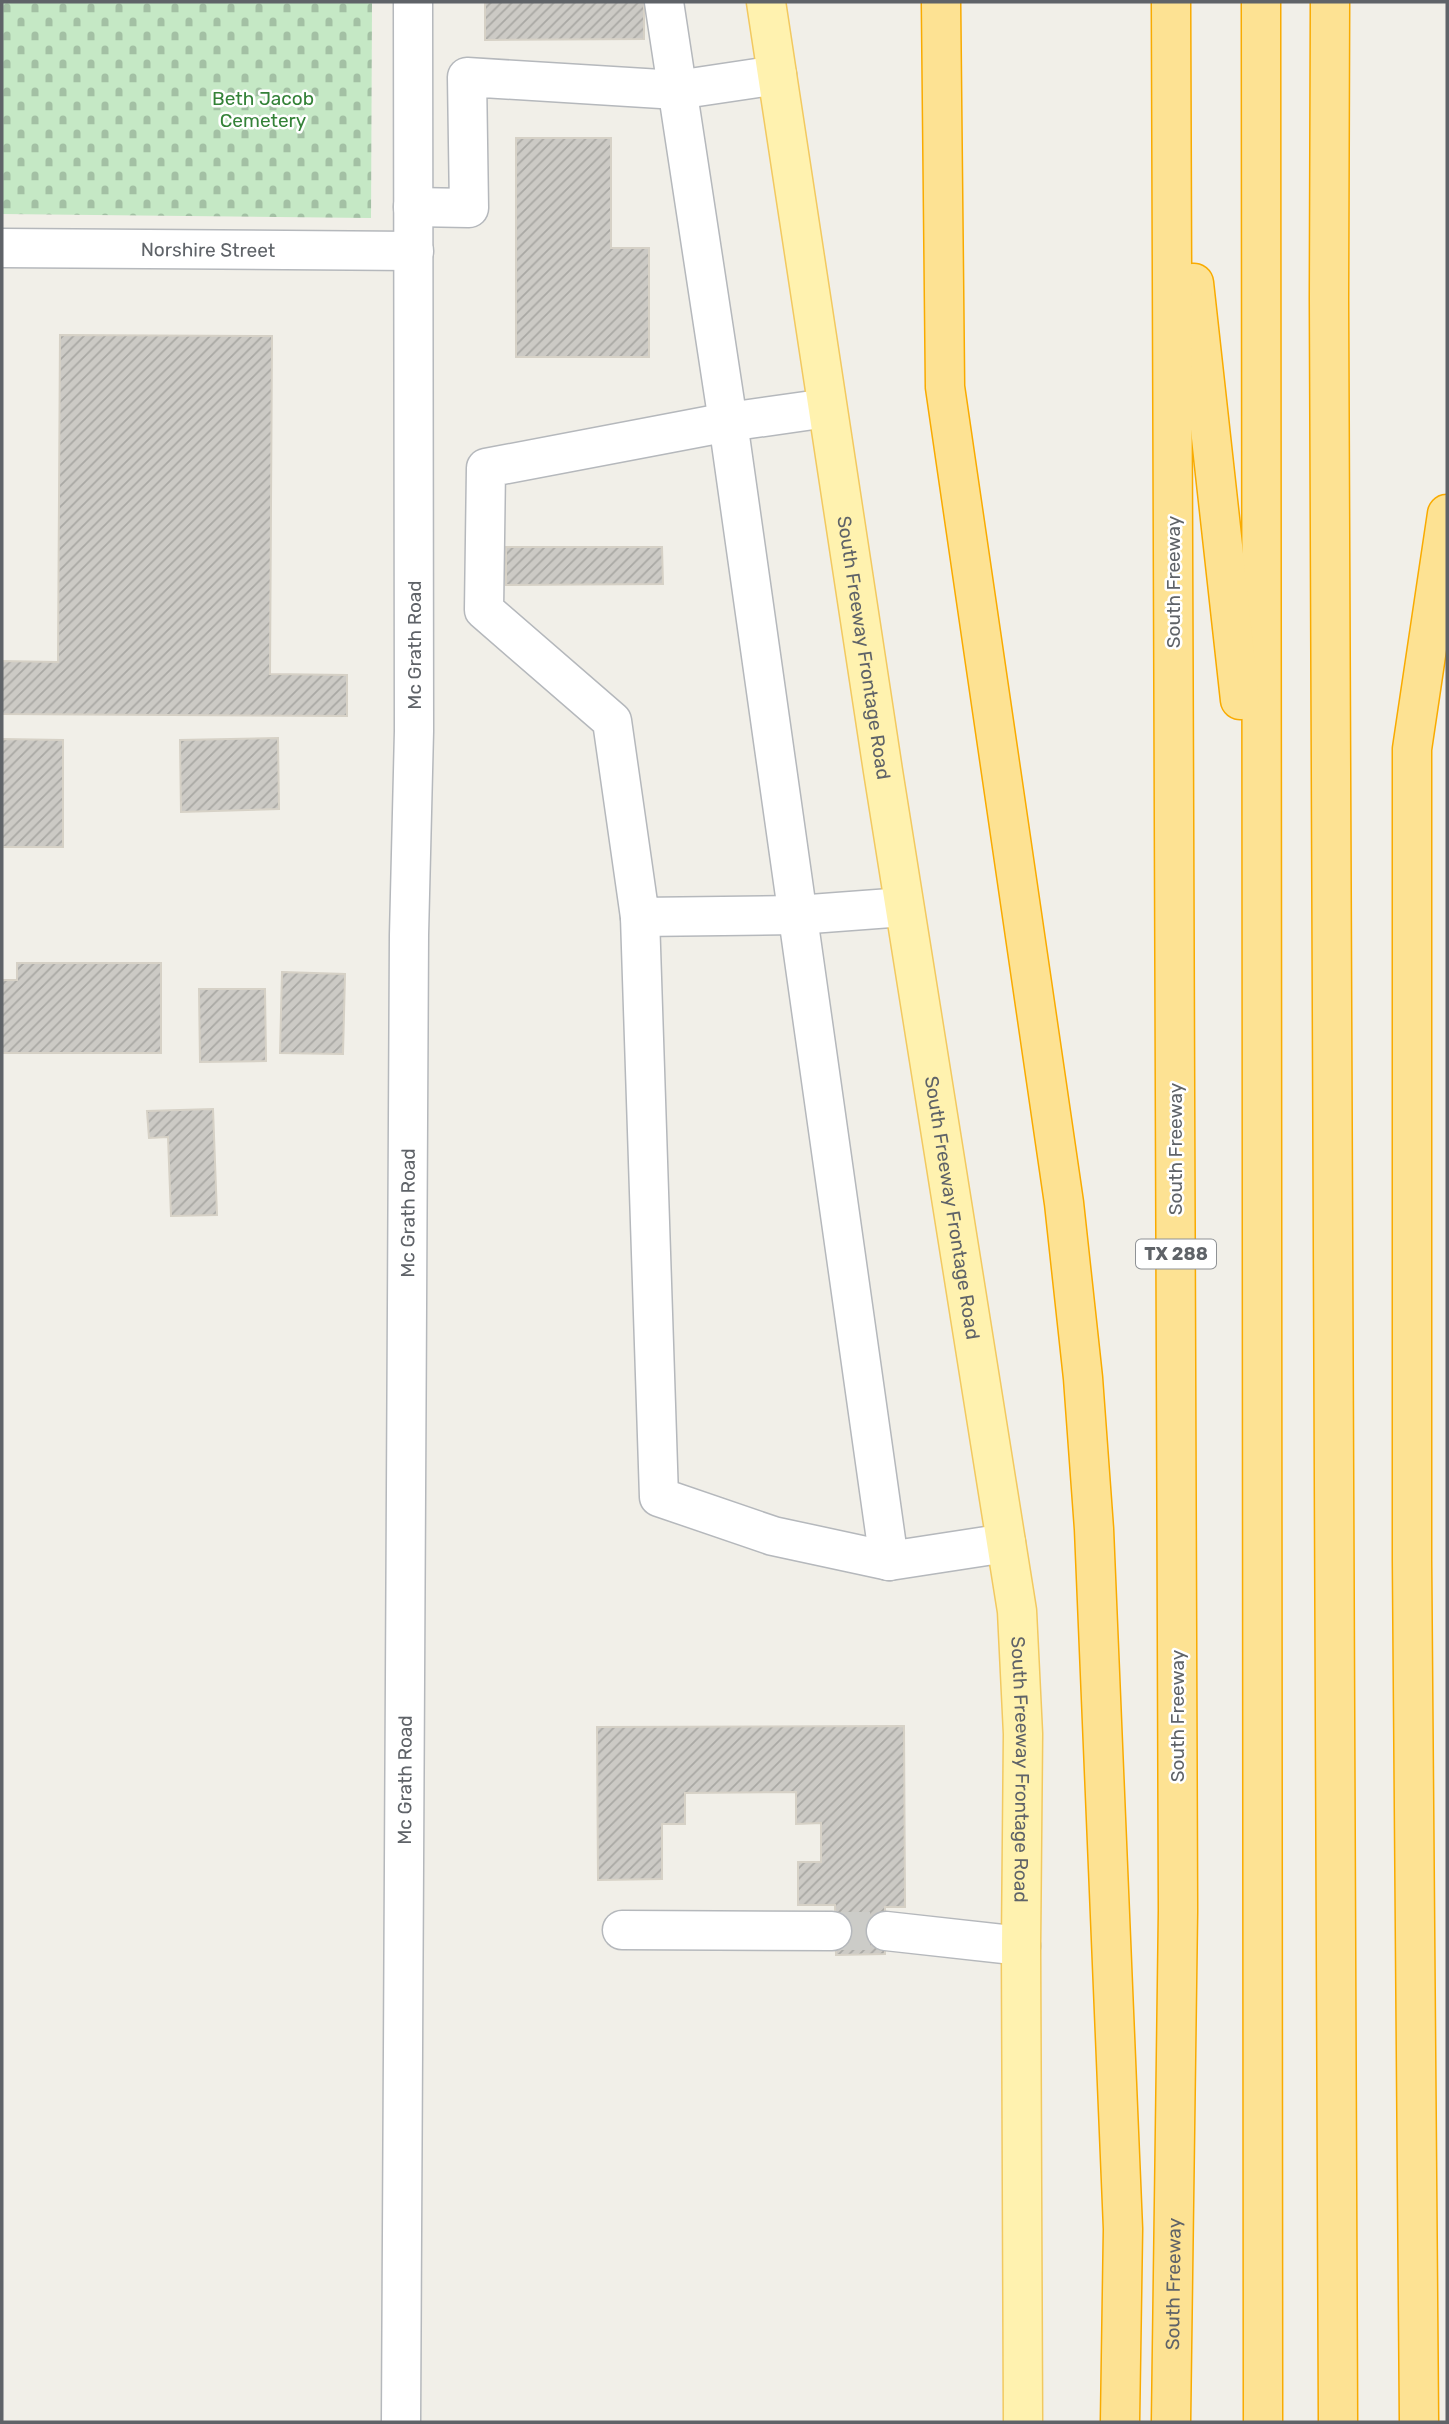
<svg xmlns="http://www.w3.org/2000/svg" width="1449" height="2424" font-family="Rubik,sans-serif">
  <defs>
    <pattern id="cemetery-stones" width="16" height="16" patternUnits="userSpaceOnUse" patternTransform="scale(1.75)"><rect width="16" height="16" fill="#c5e8c5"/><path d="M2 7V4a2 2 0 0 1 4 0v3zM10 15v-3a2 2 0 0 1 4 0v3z" fill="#a3c0a4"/></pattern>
    <pattern id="building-hatch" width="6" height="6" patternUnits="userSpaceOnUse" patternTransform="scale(1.75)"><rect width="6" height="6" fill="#cccac5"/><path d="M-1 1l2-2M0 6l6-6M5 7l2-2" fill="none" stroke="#a9a8a4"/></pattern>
  </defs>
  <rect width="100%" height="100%" fill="#f1efe8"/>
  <!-- cemetery -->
  <path fill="url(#cemetery-stones)" d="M2,2H372L371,218L2,214Z"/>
  <!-- building -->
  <path fill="url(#building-hatch)" stroke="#d6d1c6" stroke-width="2" d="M485,2H644V39L485,40Z
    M516,138H611V248H649V357H516Z
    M60,335L272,336L270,674L347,675V716L2,714V661L58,662Z
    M506,547H662L663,584L506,585Z
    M278,738L279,809L181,812L180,740Z
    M2,739L63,740V847H2Z
    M17,963H161V1053H2V980H17Z
    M282,972L345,974L343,1054L280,1053Z
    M199,989H265L266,1061L200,1062Z
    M213,1109L217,1215L171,1216L168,1137L149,1138L147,1111Z
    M904,1726L905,1907H885V1954L836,1955L835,1905H798V1862H821V1823L796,1824V1792L685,1793V1824H662V1879L598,1880L597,1727Z"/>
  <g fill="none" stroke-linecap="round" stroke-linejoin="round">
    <!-- minor-tunnel -->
    <path stroke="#ccccc8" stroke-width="38" stroke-dasharray="38 19" stroke-linecap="butt" d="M832,1931H886"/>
    <!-- minor casing -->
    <g stroke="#b5b8bc" stroke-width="41">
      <g id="minor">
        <path d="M664,2L728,422L889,1561L1006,1543"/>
        <path d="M413,207L469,208L467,77L677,90L777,75"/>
        <path id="s1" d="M2,248L414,251"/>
        <path d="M827,408L728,422L486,468L484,610L612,721L640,917L797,915L904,907"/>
        <path d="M640,917L659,1497L773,1536L889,1561"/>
        <path d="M622,1930L832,1931"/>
        <path d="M886,1931L1021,1946"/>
        <path id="s2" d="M401,2422L409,935L414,731L413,2"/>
      </g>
    </g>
    <!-- major casing -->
    <g stroke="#f2c960" stroke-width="41">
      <g id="major">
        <path id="s3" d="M766,2L883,771L1017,1611L1023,1734L1021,1946L1023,2422"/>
      </g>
    </g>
    <!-- highway casing -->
    <g stroke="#f9ab00" stroke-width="41">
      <g id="highway">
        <path d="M941,2L945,387L1064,1203L1083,1378L1094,1529L1123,2229L1120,2422"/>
        <path d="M1261,2L1263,2422"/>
        <path d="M1330,2L1329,299L1338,2422"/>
        <path d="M1194,283L1240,700"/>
        <path id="s4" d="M1171,2422L1178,1911L1171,2"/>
        <path d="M1419,2422L1412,1560V749L1447,514"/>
      </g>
    </g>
    <!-- minor -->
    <use href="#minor" stroke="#fff" stroke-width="38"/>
    <!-- major -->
    <use href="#major" stroke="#fff2af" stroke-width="38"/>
    <!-- highway -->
    <use href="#highway" stroke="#fde293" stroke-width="38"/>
  </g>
  <g text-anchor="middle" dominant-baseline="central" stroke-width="5" stroke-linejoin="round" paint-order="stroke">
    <!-- shield labels -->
    <rect fill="#fff" stroke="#8f9295" stroke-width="2" x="1136" y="1239.5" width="80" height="29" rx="5"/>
    <g font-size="18" font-weight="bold" fill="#5f6368">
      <text x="1176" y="1254">TX 288</text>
    </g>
    <!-- park labels -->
    <g font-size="19" fill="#348238" stroke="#fff">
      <text x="263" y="98">Beth Jacob<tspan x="263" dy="22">Cemetery</tspan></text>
    </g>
    <!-- street labels -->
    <g font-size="19" fill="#5f6368" stroke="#fff">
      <text stroke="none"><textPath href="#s1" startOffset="206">Norshire Street</textPath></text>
      <text transform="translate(1173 582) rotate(-90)">South Freeway</text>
      <text transform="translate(414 645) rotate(-90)">Mc Grath Road</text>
      <text stroke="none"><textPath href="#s3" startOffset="653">South Freeway Frontage Road</textPath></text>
      <text transform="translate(1175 1149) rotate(-90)">South Freeway</text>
      <text stroke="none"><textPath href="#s3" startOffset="1220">South Freeway Frontage Road</textPath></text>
      <text stroke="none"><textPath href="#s2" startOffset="1209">Mc Grath Road</textPath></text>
      <text transform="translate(1177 1716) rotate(-90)">South Freeway</text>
      <text stroke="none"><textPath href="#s3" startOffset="1787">South Freeway Frontage Road</textPath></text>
      <text stroke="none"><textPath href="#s2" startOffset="642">Mc Grath Road</textPath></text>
      <text stroke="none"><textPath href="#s4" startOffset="138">South Freeway</textPath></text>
    </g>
  </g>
  <!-- border -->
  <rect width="1449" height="2424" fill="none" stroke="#5f6368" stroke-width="7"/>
</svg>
